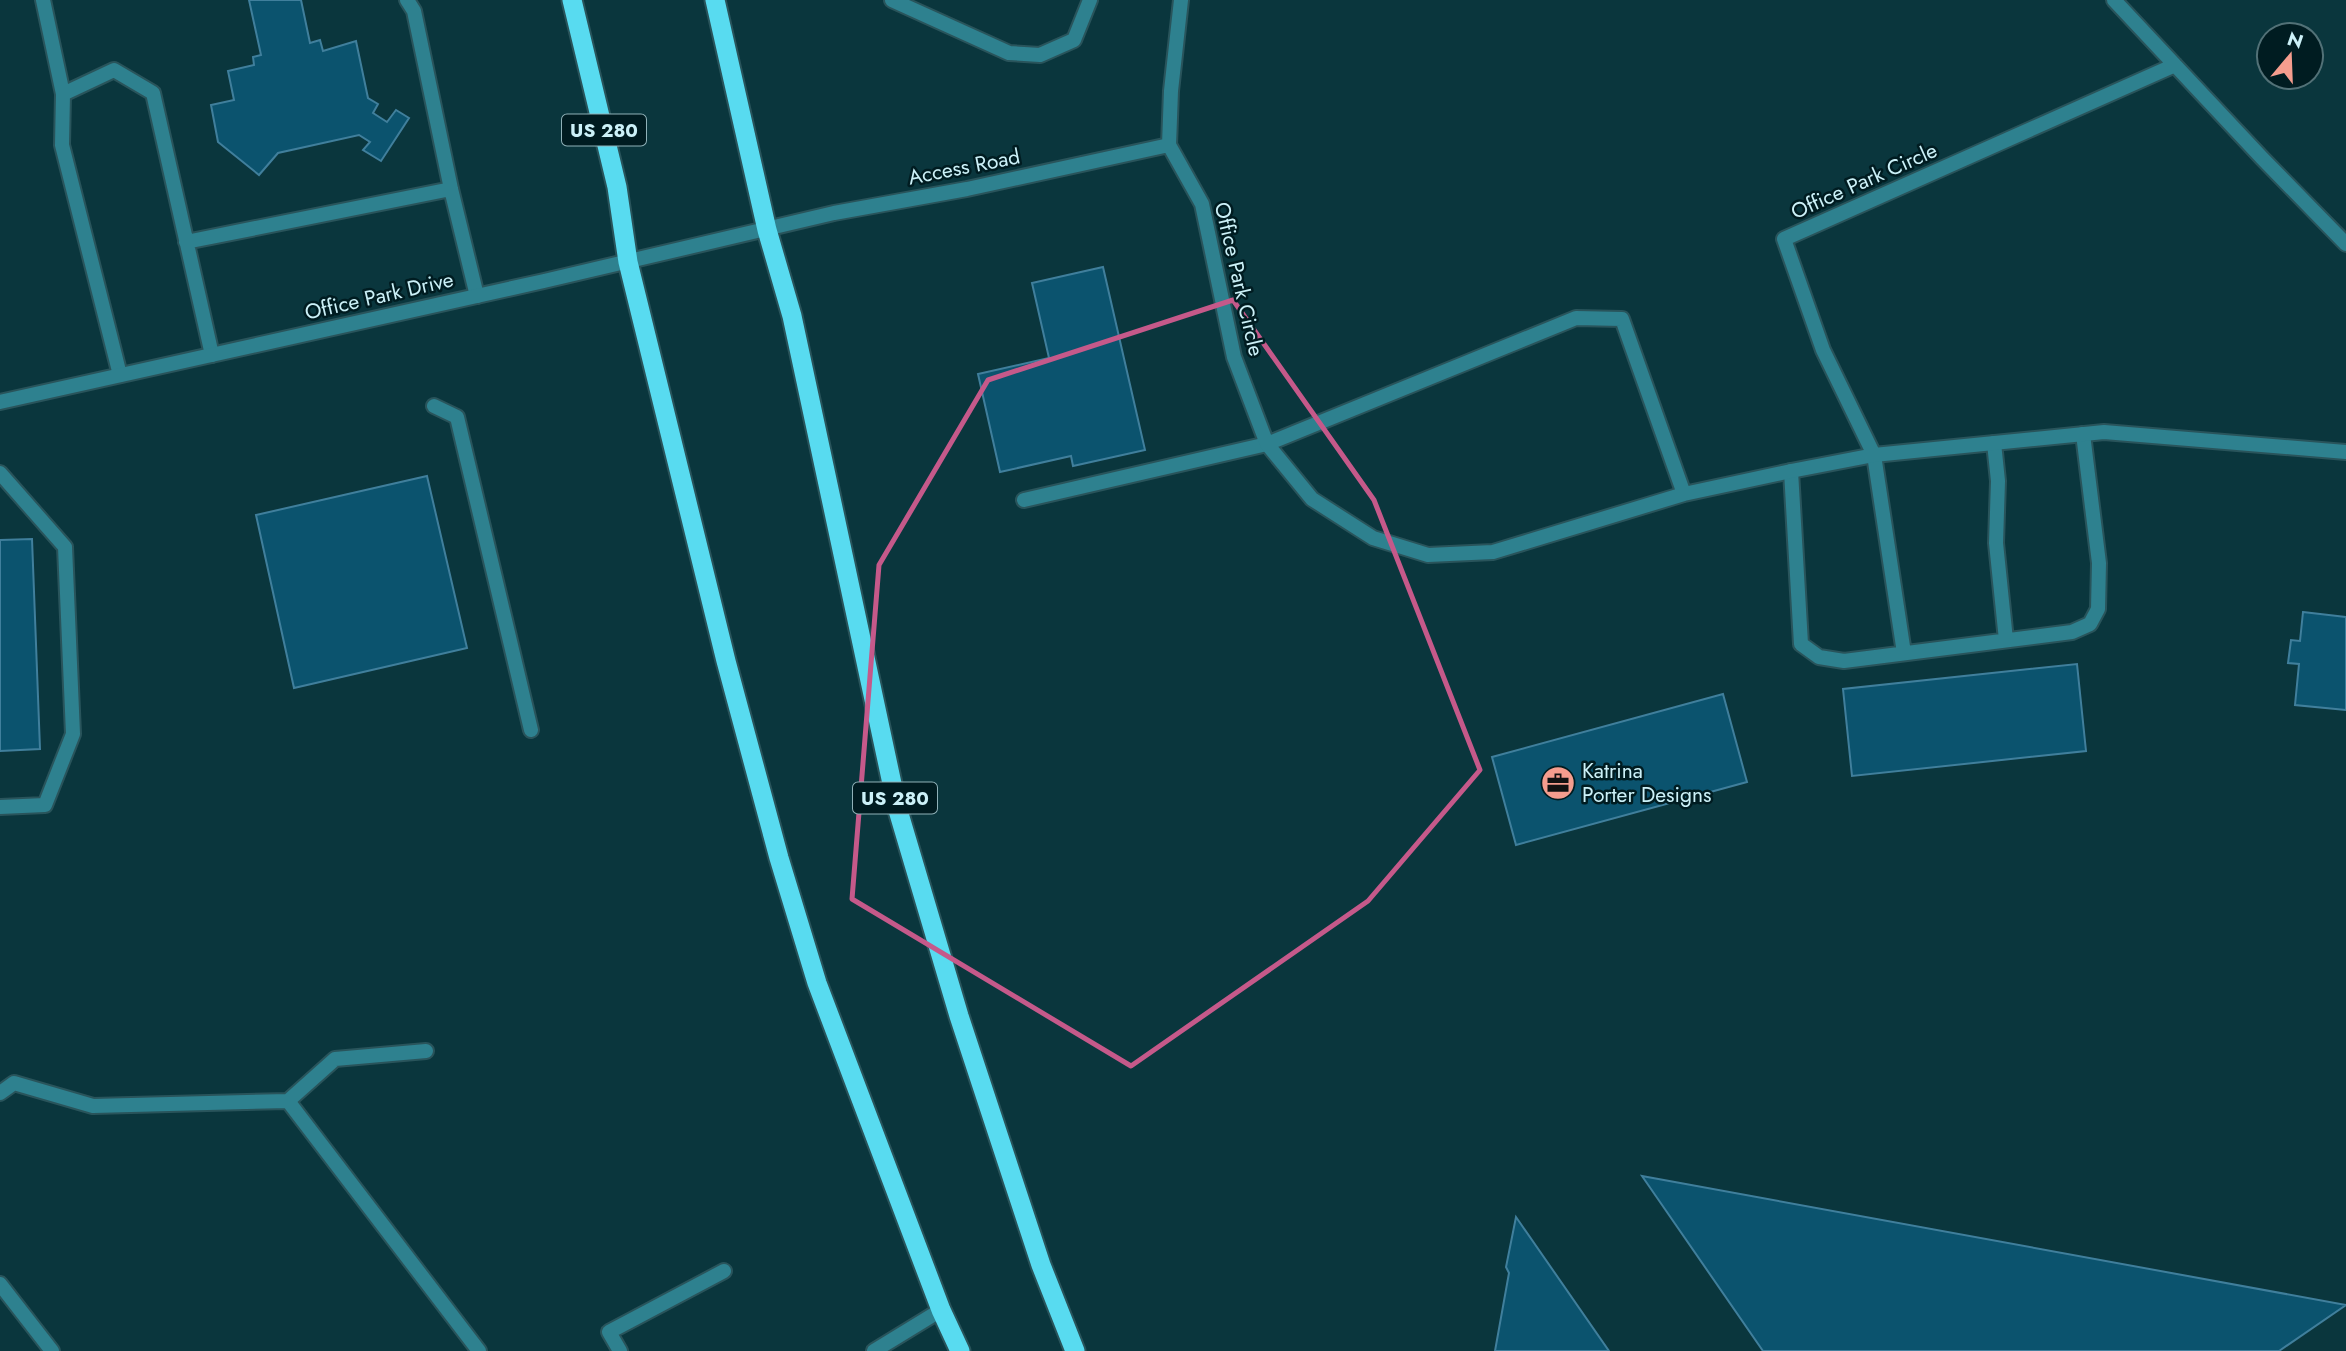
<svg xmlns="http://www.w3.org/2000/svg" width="2346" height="1351" font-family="Jost,sans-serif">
  <rect width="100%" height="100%" fill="#0a363d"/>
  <!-- building -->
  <path fill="#0b536e" stroke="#407f9c" stroke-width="2" d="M249,0H301L310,43L320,40L323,51L356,41L368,98L378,104L373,113L387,122L396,110L409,118L381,161L363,150L370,142L359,135L278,153L259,175L218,142L211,105L234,100L228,71L254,65L253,57L261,55Z
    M1103,267L1145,450L1073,466L1071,456L1000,472L978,374L1049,358L1032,283Z
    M427,476L467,648L294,688L256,515Z
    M32,539L40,749L0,751V540Z
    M2303,612L2346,617V710L2295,705L2299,664L2288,663L2291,640L2300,641Z
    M2077,664L2086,751L1852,776L1843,689Z
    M1723,694L1747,782L1516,845L1492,757Z
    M1642,1176L2346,1305L2279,1351H1763Z
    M1516,1217L1609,1351H1495L1509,1273L1506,1267Z"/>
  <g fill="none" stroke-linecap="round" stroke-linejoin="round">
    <!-- service casing -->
    <g stroke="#29545b" stroke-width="18">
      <path id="service" d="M43,0L63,94
        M407,0L414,11L451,189L477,296
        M892,0L1009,53L1040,55L1074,40L1090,0
        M186,242L451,189
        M120,375L62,145L63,94L114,70L153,93L212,355
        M434,406L457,417L531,730
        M1994,443L1998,481L1996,543L2006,640
        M1874,455L1904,653
        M1791,471L1801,644L1819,657L1844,661L2072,632L2090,624L2098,609L2099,563L2083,434
        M1024,500L1267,444
        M0,1093L14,1083L93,1106L288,1101L335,1059L426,1051
        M288,1101L479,1351
        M0,1284L52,1351
        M620,1351L609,1332L724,1271
        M874,1351L941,1310"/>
    </g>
    <!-- minor casing -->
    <g stroke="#29545b" stroke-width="18">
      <path id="minor" d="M1181,0L1171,91L1169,145L1202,204L1234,357L1267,444L1312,499L1373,538L1428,555L1493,552L1684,494L1791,471L1874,455L2104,432L2346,452
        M2114,0L2262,158L2346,244
        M0,402L544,281L834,213L967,189L1169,145
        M1267,444L1576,318L1622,319L1684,494
        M1874,455L1823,350L1784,239L2175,65
        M0,473L65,547L73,734L45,805L0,807"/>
    </g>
    <!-- trunk casing -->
    <g stroke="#29545b" stroke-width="23">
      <path id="trunk" d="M572,0L617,187L628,262L726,661L779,858L817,983L941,1310L960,1351
        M715,0L767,230L792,316L897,807L959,1016L1041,1265L1075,1351"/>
    </g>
    <!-- service -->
    <use href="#service" stroke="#2e818f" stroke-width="14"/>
    <!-- minor -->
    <use href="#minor" stroke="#2e818f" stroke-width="14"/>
    <!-- trunk -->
    <use href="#trunk" stroke="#58dbf0" stroke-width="19"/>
  </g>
  <!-- marked area -->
  <path fill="none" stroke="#c5598a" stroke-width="5" stroke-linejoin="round" d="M1233,300L1374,500L1480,770L1368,901L1131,1066L852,899L879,565L988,380Z"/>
  <!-- icons -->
  <defs>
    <g id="office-disc" transform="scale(1.75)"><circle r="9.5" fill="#f59d8e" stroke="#001c21"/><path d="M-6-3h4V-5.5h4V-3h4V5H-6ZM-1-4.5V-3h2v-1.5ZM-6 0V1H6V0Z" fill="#111"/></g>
  </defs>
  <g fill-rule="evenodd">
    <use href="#office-disc" x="1558" y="783"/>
  </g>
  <g text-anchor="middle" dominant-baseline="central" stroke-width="5" stroke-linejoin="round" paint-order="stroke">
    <!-- shield labels -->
    <g fill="#001c21" stroke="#8fb1b8" stroke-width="2">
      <rect x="562" y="114.5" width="84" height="31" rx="5"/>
      <rect x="853" y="782.5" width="84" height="31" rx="5"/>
    </g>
    <g font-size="19" font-weight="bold" fill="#ccf1f8">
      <text x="604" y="130">US 280</text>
      <text x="895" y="798">US 280</text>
    </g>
    <!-- street labels -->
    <g font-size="21" fill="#ccf1f8" stroke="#001c21">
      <text transform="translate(964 167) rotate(-11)">Access Road</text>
      <text transform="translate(1864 181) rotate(-24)">Office Park Circle</text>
      <text transform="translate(1239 279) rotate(77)">Office Park Circle</text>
      <text transform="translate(379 296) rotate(-13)">Office Park Drive</text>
    </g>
    <!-- poi labels -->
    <g font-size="21" fill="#ccf1f8" stroke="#001c21" text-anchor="start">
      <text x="1582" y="771">Katrina<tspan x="1582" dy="24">Porter Designs</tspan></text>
    </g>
  </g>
  <!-- north arrow -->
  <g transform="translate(2290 56) rotate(19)"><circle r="33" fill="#001c21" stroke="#527177" stroke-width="2"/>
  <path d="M0-5L12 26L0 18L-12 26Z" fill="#f59d8e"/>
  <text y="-10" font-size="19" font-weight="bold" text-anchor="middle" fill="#ccf1f8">N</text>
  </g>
</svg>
